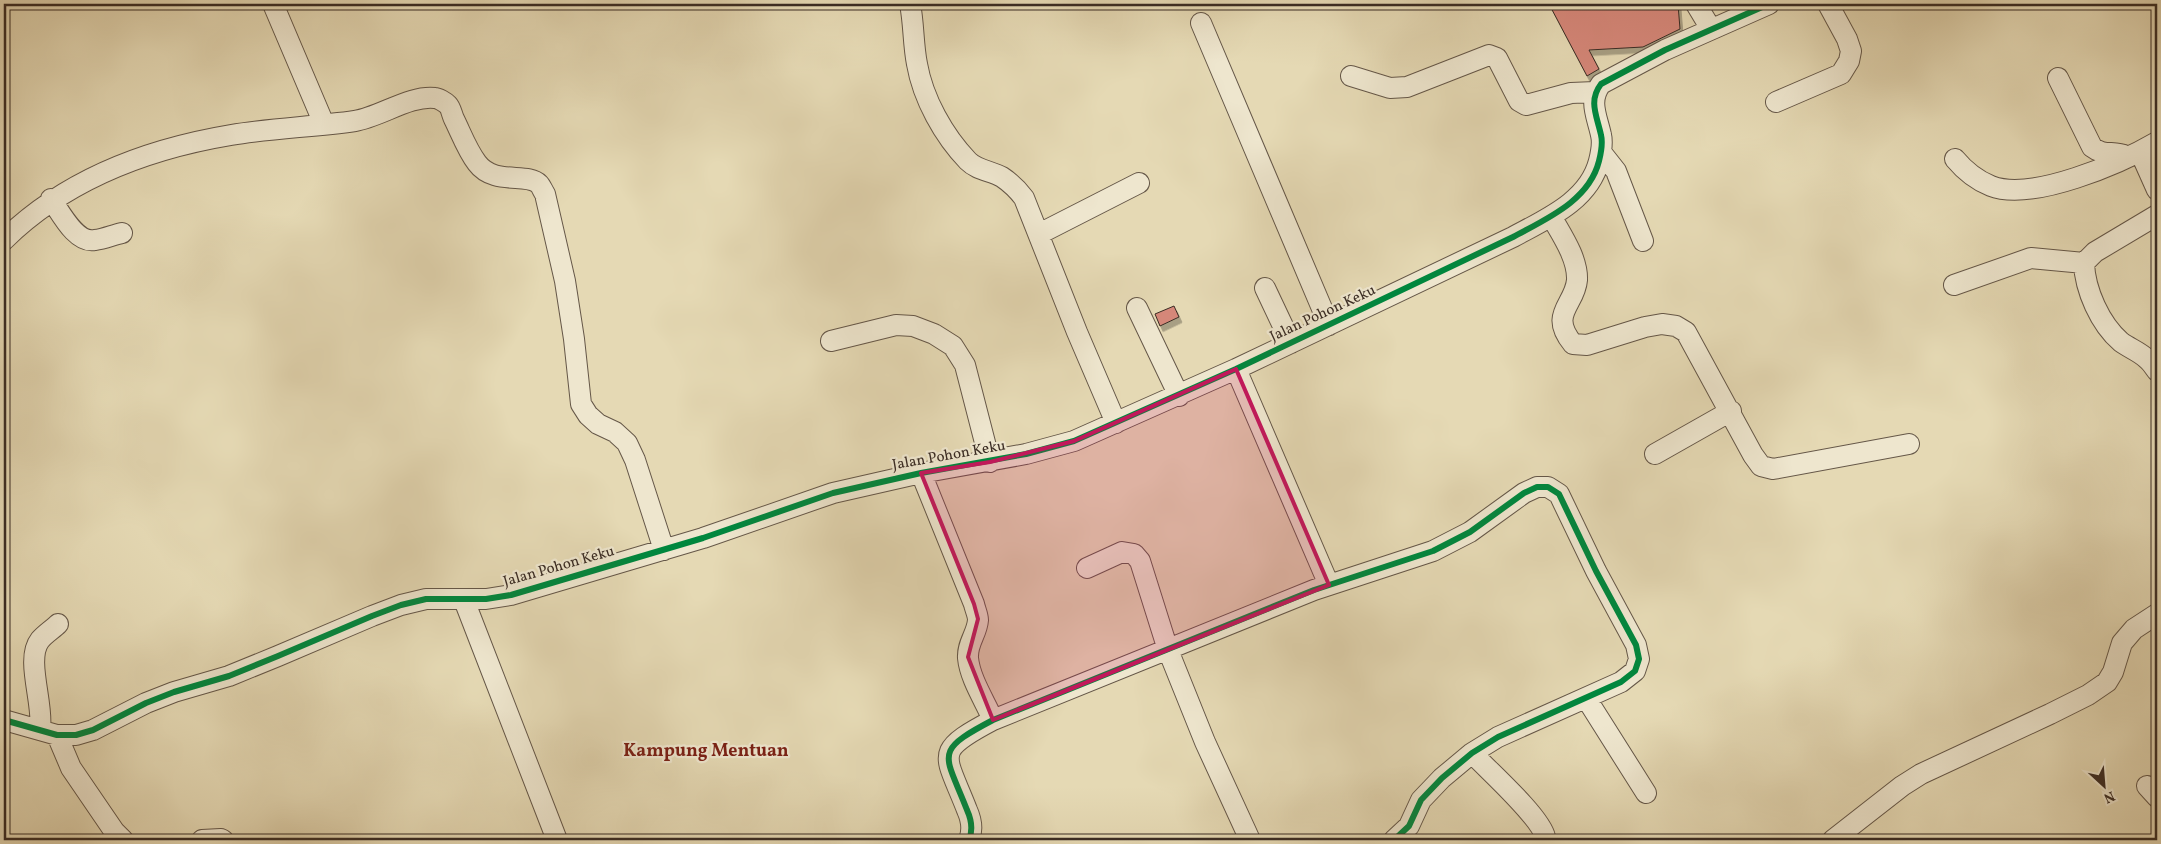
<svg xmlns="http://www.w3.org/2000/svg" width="2161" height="844" font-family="Vollkorn,serif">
  <defs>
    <filter id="shadow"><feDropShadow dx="3" dy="5.5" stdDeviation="0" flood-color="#0004"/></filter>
  </defs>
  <rect width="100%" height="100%" fill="#e5d9b4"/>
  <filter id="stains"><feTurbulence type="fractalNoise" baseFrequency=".004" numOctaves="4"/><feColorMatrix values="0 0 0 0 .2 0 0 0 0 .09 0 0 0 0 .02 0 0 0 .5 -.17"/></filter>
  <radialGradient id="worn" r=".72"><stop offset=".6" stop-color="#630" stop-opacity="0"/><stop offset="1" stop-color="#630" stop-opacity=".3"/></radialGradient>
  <!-- building -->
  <path fill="#d58779" stroke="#3a2c24" filter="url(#shadow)" d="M1549,4H1678L1680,29L1643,47L1589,50L1599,69L1587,76Z
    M1174,306L1179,317L1160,326L1155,314Z"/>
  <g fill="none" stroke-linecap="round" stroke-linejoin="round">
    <!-- minor casing -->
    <g stroke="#655748" stroke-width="22">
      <path id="minor" d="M273,4L324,124
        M910,4C914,24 913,44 917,64C923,99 944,136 968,161C977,170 991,171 1002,177C1011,183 1018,190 1024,198L1077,332L1116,423
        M1696,4L1711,29
        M1201,23L1329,325
        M1351,76L1390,88L1407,87L1489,55L1497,58L1519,101L1526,105L1571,93L1595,92
        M2058,78L2092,147C2105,157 2113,150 2126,156
        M1776,102L1841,74L1849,61L1851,51L1847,39L1828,4
        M1601,152L1616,171L1643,241
        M2140,152L2157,190
        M1955,159C1965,171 1976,180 1991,186C2032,202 2121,163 2157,142
        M51,199C61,213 76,244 95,240C104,239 113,235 122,233
        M2157,215L2095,252L2084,263C2085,290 2100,324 2121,342C2129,348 2140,352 2147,359C2151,362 2154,367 2157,371
        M1551,216C1561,234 1578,258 1577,280C1575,305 1548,314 1573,344L1587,345L1645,327L1662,324L1676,326L1686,332L1753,455L1761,466L1773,469L1909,444
        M1039,234L1139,183
        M4,240C65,180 147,149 231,135C272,128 314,127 355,121C380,117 410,95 435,98C438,98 445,102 448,105C451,108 452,115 454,119C461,133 467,150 477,163C494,186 527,172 539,184C541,186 543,191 545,194L565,281L574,339L581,404L588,415L598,424L615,432L627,443L635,460L664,550
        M1954,285L2031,258L2084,263
        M1265,288L1291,343
        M1137,308L1179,396
        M831,341L896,325L913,326L934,334L953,346L965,365L990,462
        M1236,369L1329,585
        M1655,454L1731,411
        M921,473L974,604C975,609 978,615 978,620C977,634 967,643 968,658C970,679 985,701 993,720
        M1087,568L1122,552L1134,554L1140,561L1168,650L1205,742L1250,840
        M464,600L557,840
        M1586,698L1646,793
        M4,720L57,735H76L93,730L146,703L174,692L229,676L278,656L372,616L401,605L426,599H486L511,595L703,538L833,493L921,473L1026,454L1074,441L1236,369L1513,237C1546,219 1589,201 1599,161C1601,153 1603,143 1601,135C1597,116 1588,101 1601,84L1665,50L1769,4
        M40,729C44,704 25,659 40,640C45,634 53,629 58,624
        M57,735L71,768L114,831L123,840
        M1472,753C1488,770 1541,817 1545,837L1543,840
        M2147,786L2157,797
        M202,840L221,839L223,840
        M969,840C973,830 972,821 967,810C945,753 932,752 993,720L1314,590L1433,551L1470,532L1524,493L1537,487H1548L1559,494L1596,571L1636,645L1639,659L1635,671L1621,682L1498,737L1472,753L1442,778L1421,800L1409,826L1394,840
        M1833,840L1902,786L1921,774L2050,714L2088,695L2107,682L2113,672L2122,643L2134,629L2157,614"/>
    </g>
    <!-- minor -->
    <use href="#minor" stroke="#eee6ce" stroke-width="20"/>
    <!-- cycleway casing -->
    <g stroke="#eee6ce" stroke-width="9">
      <path id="cycleway" d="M4,720L57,735H76L93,730L146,703L174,692L229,676L278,656L372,616L401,605L426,599H486L511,595L703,538L833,493L921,473L1026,454L1074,441L1236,369L1513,237C1546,219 1589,201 1599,161C1601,153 1603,143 1601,135C1597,116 1588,101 1601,84L1665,50L1769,4
        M969,840C973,830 972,821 967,810C945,753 932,752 993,720L1314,590L1433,551L1470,532L1524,493L1537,487H1548L1559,494L1596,571L1636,645L1639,659L1635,671L1621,682L1498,737L1472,753L1442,778L1421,800L1409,826L1394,840"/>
    </g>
    <!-- cycleway -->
    <use href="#cycleway" stroke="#00873e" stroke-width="6"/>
  </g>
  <!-- marked area -->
  <path fill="#c2185b" fill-opacity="0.2" stroke="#c2185b" stroke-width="4" stroke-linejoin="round" d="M1236,369L1329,585L993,720L968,657L978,619L974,604L921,473L990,462L1074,441Z"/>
  <g text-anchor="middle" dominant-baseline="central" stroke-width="4.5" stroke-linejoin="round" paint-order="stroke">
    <!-- street labels -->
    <g font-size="15" fill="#3a2c24" stroke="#eee6ce">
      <text transform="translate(1323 314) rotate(-25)">Jalan Pohon Keku</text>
      <text transform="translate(949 456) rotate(-10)">Jalan Pohon Keku</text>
      <text transform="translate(559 567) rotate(-16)">Jalan Pohon Keku</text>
    </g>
    <!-- quarter labels -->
    <g font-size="18" font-weight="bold" fill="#7a1f14" stroke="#eee6ce">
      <text x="706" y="751">Kampung Mentuan</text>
    </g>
  </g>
  <!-- margin -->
  <rect width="2161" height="844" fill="none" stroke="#e5d9b4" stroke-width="20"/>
  <rect x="5" y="5" width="2151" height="834" fill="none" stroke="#3a2c24" stroke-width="2.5"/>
  <rect x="10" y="10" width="2141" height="824" fill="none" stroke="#3a2c24"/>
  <!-- north arrow -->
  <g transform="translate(2104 786) rotate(154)" stroke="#eee6ce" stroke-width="4" paint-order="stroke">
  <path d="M0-4L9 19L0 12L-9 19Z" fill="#3a2c24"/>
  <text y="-8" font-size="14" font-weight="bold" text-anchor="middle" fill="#3a2c24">N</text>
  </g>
  <rect width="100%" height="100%" filter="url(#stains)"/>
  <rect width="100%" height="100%" fill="url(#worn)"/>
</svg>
